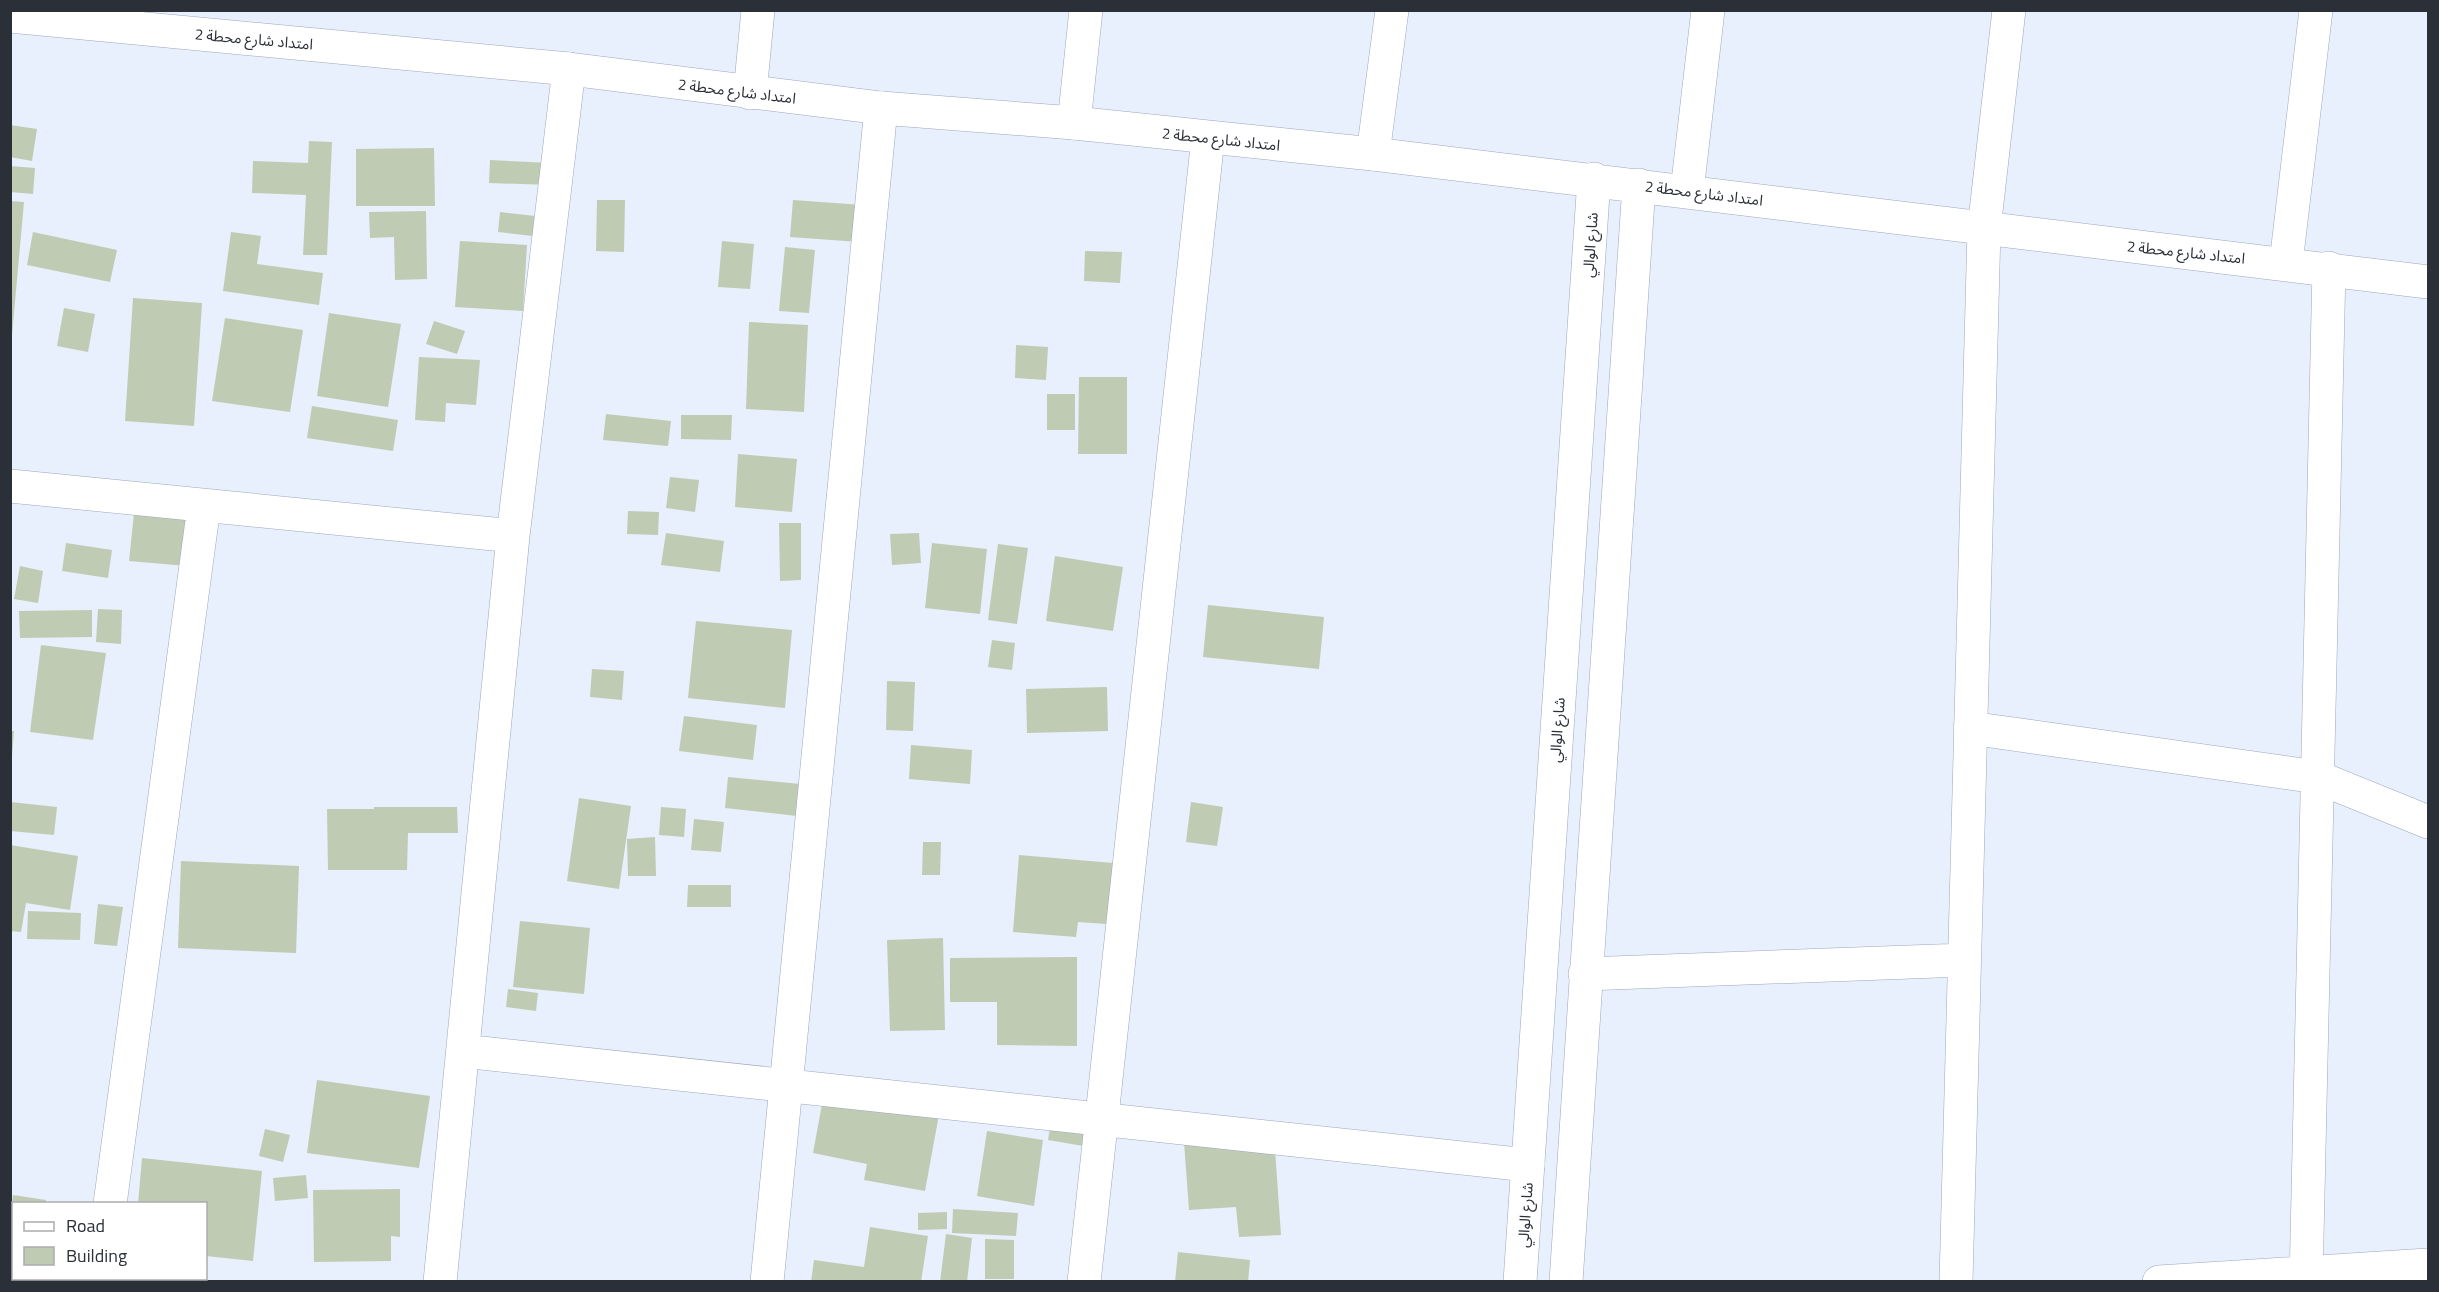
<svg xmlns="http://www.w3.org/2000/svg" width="2439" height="1292" font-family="'Titillium Web','Noto Sans Arabic',sans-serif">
  <rect width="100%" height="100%" fill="#e8effd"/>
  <!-- building -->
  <path fill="#c0cbb3" d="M10,125L37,129L32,161L10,157Z
    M309,141L332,142L327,255H303L306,195L252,193L253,161L308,163Z
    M434,148L435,206H356V149Z
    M490,160L551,163L550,185L489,183Z
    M10,166L35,168L33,194L10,192Z
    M597,200H625L624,252L596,251Z
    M793,200L862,205L859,242L790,237Z
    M10,201L24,202L12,335H10Z
    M426,211L427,279L395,280L394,237L370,238L369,212Z
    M500,212L535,216L533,236L498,232Z
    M33,232L117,250L110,282L27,265Z
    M231,232L261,236L257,264L323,273L319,305L223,291Z
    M460,241L527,245L523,311L455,307Z
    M722,241L754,244L750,289L718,287Z
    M785,247L815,250L809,313L779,311Z
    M1085,251L1122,252L1120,283L1084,281Z
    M133,298L202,303L194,426L125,421Z
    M64,308L95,314L88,352L57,346Z
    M329,313L401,324L388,407L317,396Z
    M225,318L303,330L290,412L212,401Z
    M434,321L465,331L457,354L426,344Z
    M749,322L808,325L804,412L746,409Z
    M1016,345L1048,347L1046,380L1015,378Z
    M419,357L480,360L476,405L446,403L445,422L415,420Z
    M1079,377H1127V454H1078Z
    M1047,394H1075V430H1047Z
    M312,406L398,420L393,451L307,438Z
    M606,414L671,421L668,446L603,440Z
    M681,415H732L731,440L681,439Z
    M738,454L797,459L792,512L735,507Z
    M670,477L699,480L695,512L666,508Z
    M135,504L193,509L187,566L129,561Z
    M628,511L659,512L658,535L627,534Z
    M779,523H801V580L780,581Z
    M666,533L724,541L720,572L661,565Z
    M919,533L921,563L892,565L890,534Z
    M66,543L112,550L108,578L62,571Z
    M932,543L987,549L980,614L925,608Z
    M998,544L1028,548L1017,624L988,620Z
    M1055,556L1123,567L1113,631L1046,621Z
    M20,566L43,571L38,603L14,599Z
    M1208,605L1324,617L1319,669L1203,657Z
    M98,609L122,610L121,644L96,642Z
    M92,610V637L20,638L19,611Z
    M696,621L792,630L785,708L688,698Z
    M992,640L1015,643L1012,670L988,667Z
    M41,645L106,653L93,740L30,732Z
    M592,669L624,671L622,700L590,697Z
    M887,681L915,682L913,731L886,730Z
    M1107,687L1108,731L1027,733L1026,689Z
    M684,716L757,725L753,760L679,751Z
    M10,731H14L12,756H10Z
    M911,745L972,750L970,784L909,779Z
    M728,777L800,784L797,816L725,808Z
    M579,798L631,806L619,889L567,881Z
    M10,802L57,807L54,835L10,831Z
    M1191,802L1223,807L1217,846L1186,842Z
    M374,807H457L458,833H408L407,870H328L327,809H374Z
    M661,807L686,809L684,837L659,835Z
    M694,819L724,822L721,852L691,850Z
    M655,837L656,876H628L627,839Z
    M923,842H941L940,875H922Z
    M10,845L78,856L70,910L26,903L21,932L10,931Z
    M1019,855L1125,864L1121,925L1078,922L1076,937L1013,932Z
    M181,861L299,866L296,953L178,948Z
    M688,885H731V907H687Z
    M98,904L123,907L117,946L94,944Z
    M28,911L81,913L80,940L27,939Z
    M520,921L590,928L584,994L513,987Z
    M943,938L945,1030L890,1031L887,940Z
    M1077,957V1046L997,1045V1002H950V958Z
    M508,989L538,993L536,1011L506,1007Z
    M827,1077L942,1098L925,1191L864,1180L867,1164L813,1153Z
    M317,1080L430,1096L419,1168L307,1153Z
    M1052,1114L1100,1123L1095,1148L1048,1140Z
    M265,1129L290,1135L283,1162L259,1156Z
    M987,1131L1043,1140L1034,1206L977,1196Z
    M1274,1135L1281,1235L1239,1237L1236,1207L1189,1210L1184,1142Z
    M142,1158L262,1171L253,1261L206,1256V1204H138Z
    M306,1175L308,1198L275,1201L273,1178Z
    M400,1189V1237L391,1236V1261L314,1262L313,1190Z
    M13,1195L46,1200V1204H14V1211H11Z
    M953,1209L1018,1213L1016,1236L952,1233Z
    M947,1212V1229L918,1230V1213Z
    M870,1227L928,1236L921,1282H811L814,1260L864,1267Z
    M946,1234L972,1238L967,1282H940Z
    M985,1239L1014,1240V1279H985Z
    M1178,1252L1250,1260L1248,1282H1175Z"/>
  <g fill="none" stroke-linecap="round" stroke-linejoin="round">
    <!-- minor casing -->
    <g stroke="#9da7bd" stroke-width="34">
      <path id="minor" d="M750,93L758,10
        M1074,123L1086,10
        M1373,154L1392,10
        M1687,191L1708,10
        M2286,263L2316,10
        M10,486L513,536
        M1970,728L2317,777L2428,822
        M1585,974L1964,960
        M463,1051L1528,1165
        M110,1204L204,506
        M10,1260L14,1261
        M127,1278L147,1282
        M440,1282L513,536L569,69
        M767,1282L881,108
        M1084,1282L1208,138
        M1956,1282L1984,229L2009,10
        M2159,1282L2428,1265
        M2306,1282L2329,268"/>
    </g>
    <!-- tertiary casing -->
    <g stroke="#9da7bd" stroke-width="34">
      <path id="tertiary" d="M10,16L569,69L881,108L1074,123L1373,154L2428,282
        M1520,1282L1594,179
        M1566,1282L1639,185"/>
    </g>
    <!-- minor -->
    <use href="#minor" stroke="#fff" stroke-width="33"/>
    <!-- tertiary -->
    <use href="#tertiary" stroke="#fff" stroke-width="33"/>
  </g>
  <g text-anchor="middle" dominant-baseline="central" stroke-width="6" stroke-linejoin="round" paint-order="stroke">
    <!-- street labels -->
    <g font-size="15" fill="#2b2f38" stroke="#fff">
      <text transform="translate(254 39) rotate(5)">امتداد شارع محطة 2</text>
      <text transform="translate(737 91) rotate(7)">امتداد شارع محطة 2</text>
      <text transform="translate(1221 139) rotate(6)">امتداد شارع محطة 2</text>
      <text transform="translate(1704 193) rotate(7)">امتداد شارع محطة 2</text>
      <text transform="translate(1590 245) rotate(-86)">شارع الوالي</text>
      <text transform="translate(2186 252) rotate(6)">امتداد شارع محطة 2</text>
      <text transform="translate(1557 730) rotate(-86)">شارع الوالي</text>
      <text transform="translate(1525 1215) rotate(-86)">شارع الوالي</text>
    </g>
  </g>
  <!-- border -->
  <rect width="2439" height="1292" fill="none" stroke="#2b2f38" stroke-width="24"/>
  <!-- legend -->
  <rect x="12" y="1202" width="195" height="78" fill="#ffffff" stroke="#aaacaf" stroke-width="1.5"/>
  <rect x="24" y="1222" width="30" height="9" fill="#ffffff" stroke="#aaacaf" stroke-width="1.5"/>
  <text x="66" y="1232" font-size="18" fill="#2b2f38">Road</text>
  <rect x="24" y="1247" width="30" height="18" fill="#c0cbb3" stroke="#aaacaf" stroke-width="1.5"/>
  <text x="66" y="1262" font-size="18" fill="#2b2f38">Building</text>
</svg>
